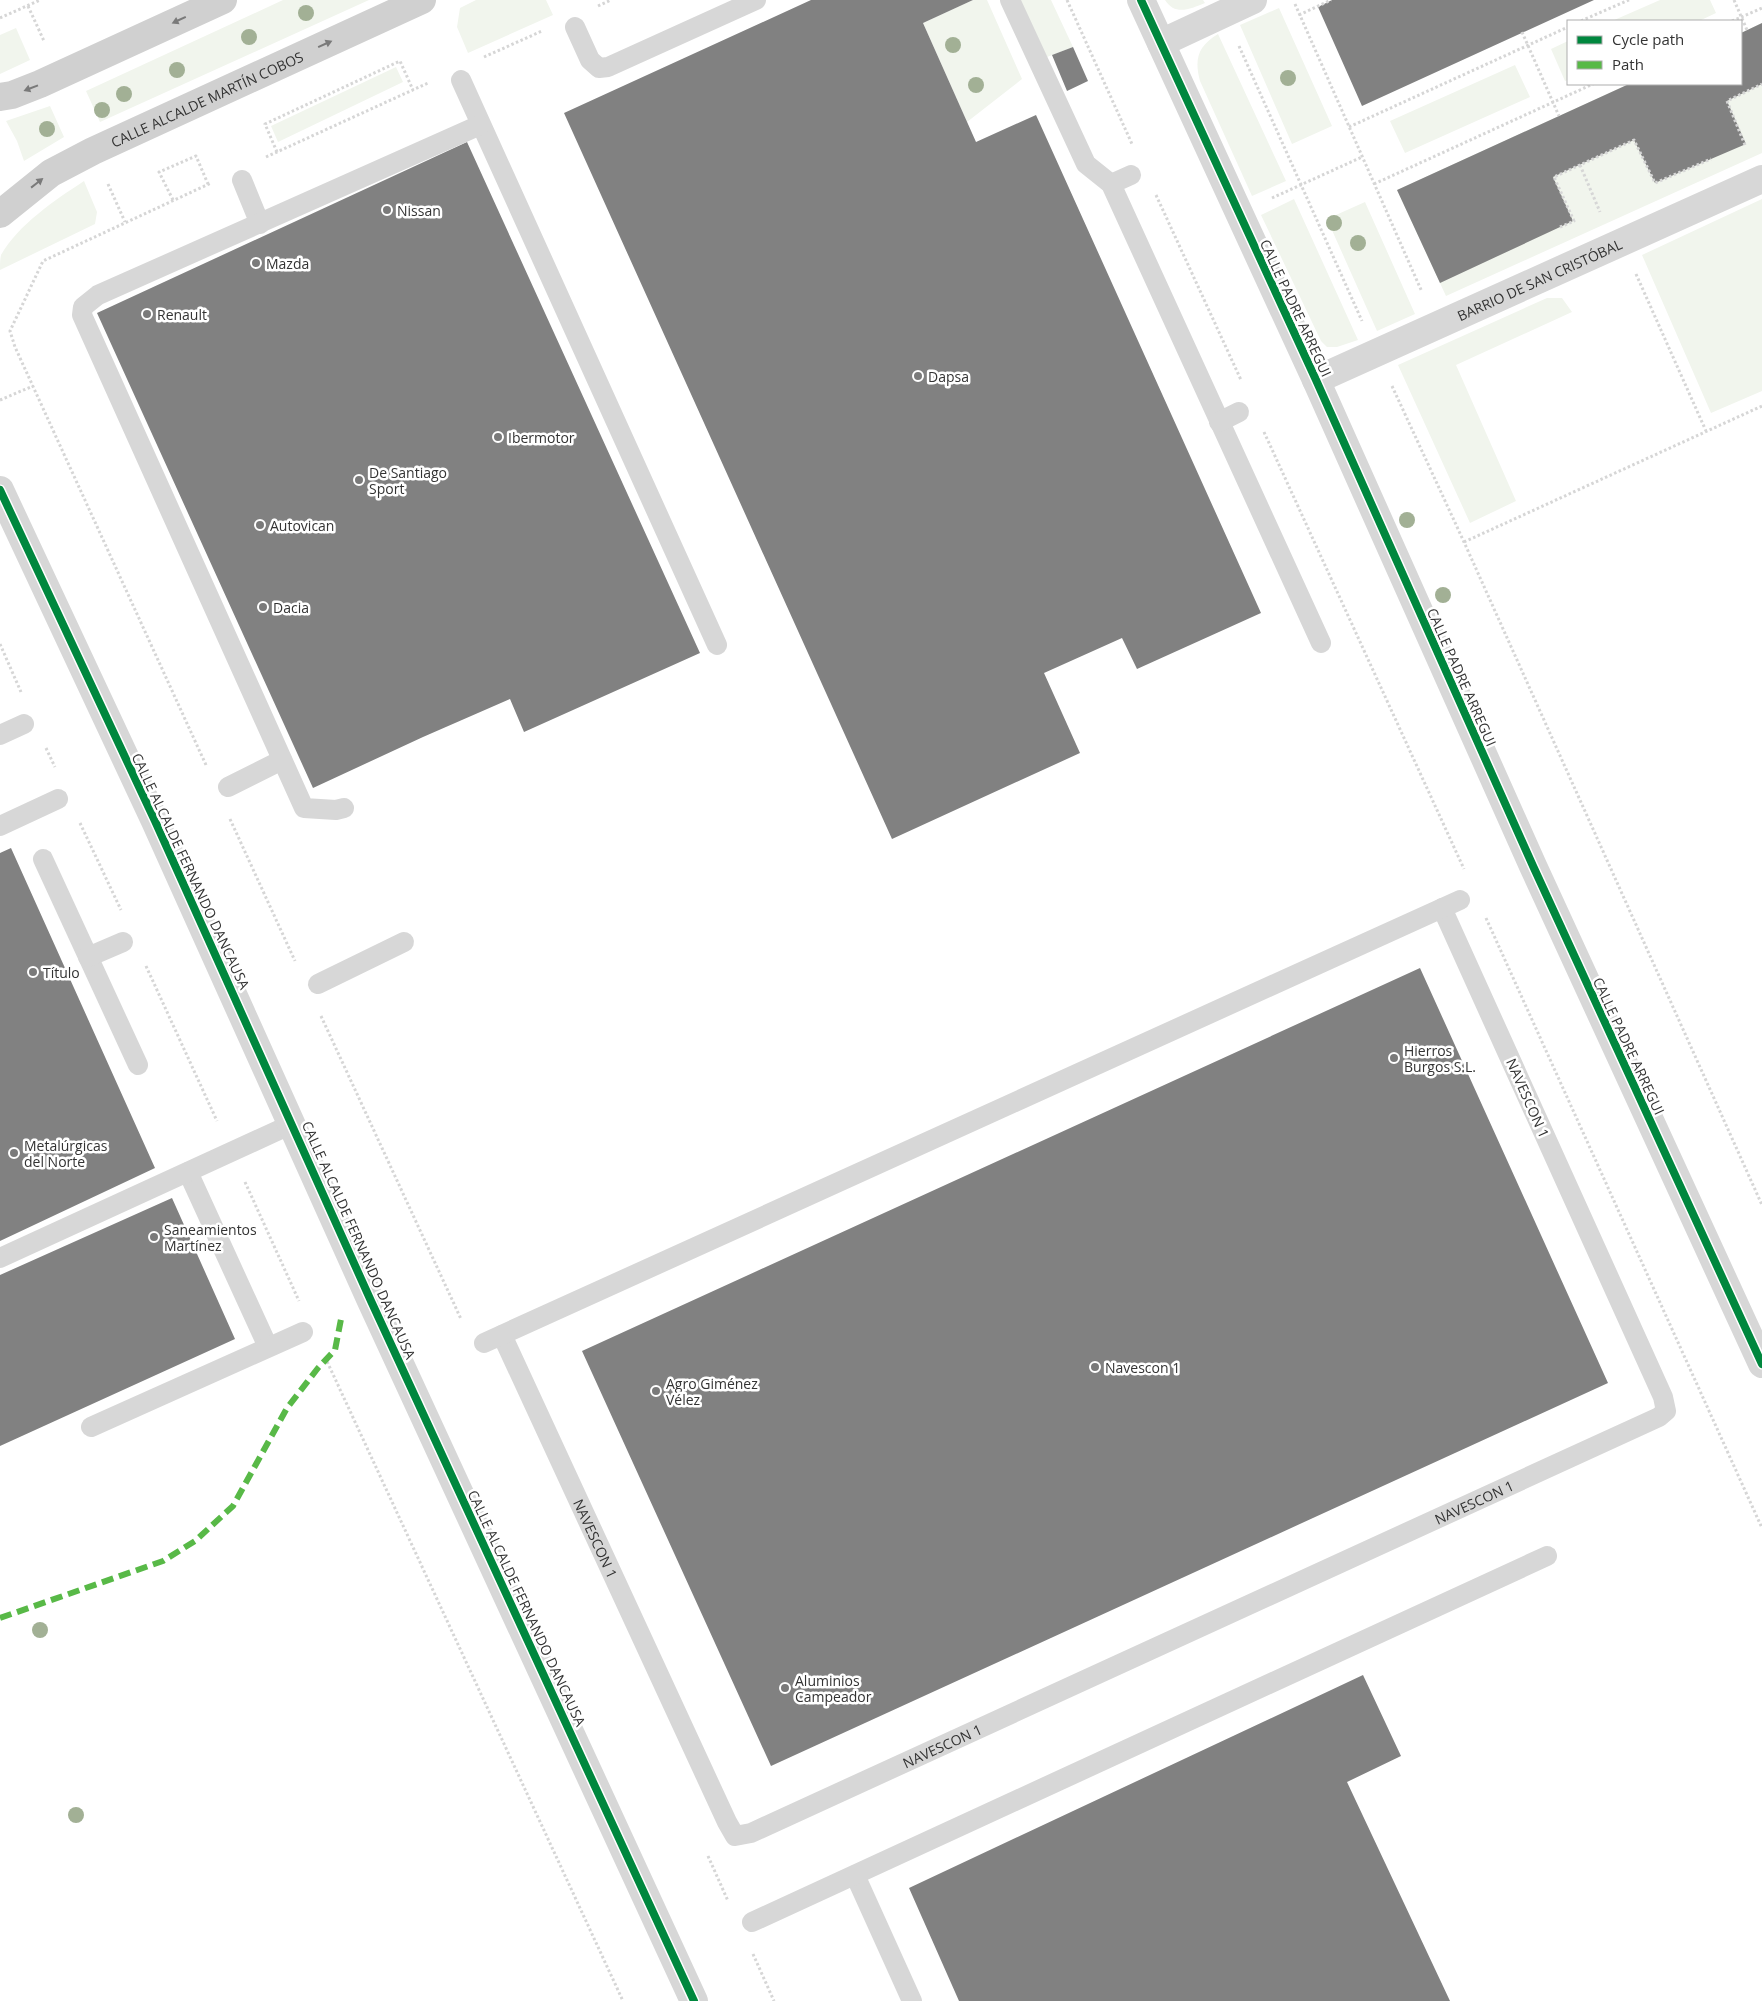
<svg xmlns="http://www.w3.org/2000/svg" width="1762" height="2001" font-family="'Open Sans',sans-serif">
  <rect width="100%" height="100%" fill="#fff"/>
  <!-- green -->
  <path fill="#f1f5ed" d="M283,0H369L100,122L86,91Z
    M476,0H546L553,15L468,53L457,27L460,8Z
    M973,0H987L1022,79L967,122L923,23Z
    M1020,0H1051L1073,47L1047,57Z
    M1165,0H1203L1205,3C1190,9 1175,16 1165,0Z
    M1660,0H1710L1716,13L1699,21H1612Z
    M1279,8L1332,126L1292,144L1240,25Z
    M1762,23V153L1446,296L1397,190L1629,84H1741V33Z
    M16,28L30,60L0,74V35Z
    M1218,34L1286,181L1252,196L1200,81C1194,59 1198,46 1218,34Z
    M1568,41V80L1565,81L1551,49Z
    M1515,65L1530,97L1405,153L1390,121Z
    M396,67L403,82L278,142L271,126Z
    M50,106L64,137L24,161L17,141L6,121Z
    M84,181L97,212L95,224L0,270C0,265 0,259 1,255C18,225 55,200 84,181Z
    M1294,199L1358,340L1337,347H1327L1321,341L1261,215Z
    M1762,199V391L1711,413L1642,255Z
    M1365,202L1415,314L1377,331L1327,219Z
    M1547,298H1562L1572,312L1456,365L1516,501L1470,523L1398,365Z"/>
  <!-- building -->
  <path fill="#818181" d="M811,0H973L923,23L976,142L1036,115L1261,613L1137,669L1122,638L1044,673L1080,753L892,839L564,113Z
    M1332,0H1594L1362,106L1318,7Z
    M1762,23V84L1727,101L1746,144L1655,183L1634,140L1553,177L1573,221L1440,283L1397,190L1629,84H1741V33Z
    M1073,47L1088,81L1067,91L1052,55Z
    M467,142L700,653L524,732L510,699L423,737L313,788L97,313Z
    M11,848L155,1168L0,1241V853Z
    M1420,968L1608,1383L771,1766L582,1351Z
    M172,1198L235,1339L0,1446V1275Z
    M1363,1675L1401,1756L1347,1782L1450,2001H959L909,1888Z"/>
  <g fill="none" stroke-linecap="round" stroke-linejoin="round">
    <!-- path -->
    <path stroke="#d6d6d6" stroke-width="3" stroke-dasharray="2.5 2.5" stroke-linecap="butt" d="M1067,0L1132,144
      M1734,0L1747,30
      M1295,4L1422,292
      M28,6L44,41
      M598,6L611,0
      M1299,15L1331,0
      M0,18L40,0
      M1581,21L1629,0
      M1732,21L1762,8
      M1522,32L1559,116
      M1239,46L1362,321
      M484,57L542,31
      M1349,127L1568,27
      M1745,145L1727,101L1762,84
      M277,152L265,124L400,61L413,90
      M266,157L428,83
      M1580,165L1600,212
      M108,184L125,222
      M1374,184L1593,84
      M1156,195L1241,380
      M1272,198L1362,157
      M173,200L159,172L196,156L208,184
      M1560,227L1574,221L1554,177L1634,140L1655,183L1711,159
      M1636,274L1706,431
      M1392,386L1464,542L1762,1205
      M0,400L33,386
      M1264,432L1464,869
      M1464,542L1762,406
      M0,644L21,692
      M46,748L55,767
      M206,765L15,347L10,331L43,261L211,183
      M230,819L295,961
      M80,823L121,910
      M1486,918L1762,1528
      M146,966L217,1121
      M321,1016L461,1319
      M245,1182L299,1301
      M325,1357L623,2001
      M708,1856L728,1901
      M753,1954L774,2001"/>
    <!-- lane -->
    <g stroke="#d7d7d7" stroke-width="20">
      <path d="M1010,0L1086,164L1111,184L1321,643"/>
      <path d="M575,27L590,60L599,68L608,67L756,0"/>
      <path d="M461,80L717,645"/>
      <path d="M242,180L260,224"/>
      <path d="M1111,184L1131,175"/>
      <path d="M1219,422L1239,412"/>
      <path d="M0,735L24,724"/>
      <path d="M228,787L282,760"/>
      <path d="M344,808L336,810L304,808L82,315L83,307L98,295L480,125"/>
      <path d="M0,826L58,799"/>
      <path d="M43,859L138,1065"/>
      <path d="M88,957L123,942"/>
      <path d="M318,984L404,942"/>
      <path d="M188,1172L268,1347"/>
      <path d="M0,1258L292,1124"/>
      <path id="s1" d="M502,1335L727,1822L735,1836L751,1833L1659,1417L1666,1411L1663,1397L1442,908"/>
      <path d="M484,1343L1460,900"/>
      <path d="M91,1427L303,1332"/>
      <path d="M855,1875L912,2001"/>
      <path d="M752,1922L1547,1556"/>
    </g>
    <!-- street -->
    <g stroke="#d7d7d7" stroke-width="28">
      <path d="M1141,0L1316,380L1533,866L1762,1364"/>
      <path d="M1161,43L1253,0"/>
      <path id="s2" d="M1316,380L1762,179"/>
      <path d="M0,490L155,821L371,1301L694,2001"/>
    </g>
    <!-- secondary -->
    <g stroke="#d0d0d0" stroke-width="28">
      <path d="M0,97L12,95L40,84L223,0"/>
      <path id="s3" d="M0,214L51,173L93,151L422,0"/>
    </g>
    <!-- quiet -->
    <path stroke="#58b947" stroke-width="6" stroke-dasharray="12 6" stroke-linecap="butt" d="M0,1618L163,1561L195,1541L233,1506L287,1408L318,1368L335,1350L342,1314"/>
    <!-- cycleway casing -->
    <g stroke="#fff" stroke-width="11">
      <path id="cycleway" d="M1141,0L1316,380L1533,866L1762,1364
        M0,490L155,821L371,1301L694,2001"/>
    </g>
    <!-- cycleway -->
    <use href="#cycleway" stroke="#00873e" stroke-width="8"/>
  </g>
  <!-- trees -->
  <g fill="#a2b095">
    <circle cx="306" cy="13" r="8"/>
    <circle cx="249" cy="37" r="8"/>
    <circle cx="953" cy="45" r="8"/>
    <circle cx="177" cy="70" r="8"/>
    <circle cx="1288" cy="78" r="8"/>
    <circle cx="976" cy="85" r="8"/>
    <circle cx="124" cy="94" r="8"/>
    <circle cx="102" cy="110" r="8"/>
    <circle cx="47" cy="129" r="8"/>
    <circle cx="1334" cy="223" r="8"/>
    <circle cx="1358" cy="243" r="8"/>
    <circle cx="1407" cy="520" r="8"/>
    <circle cx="1443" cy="595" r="8"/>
    <circle cx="40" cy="1630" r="8"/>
    <circle cx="76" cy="1815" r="8"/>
  </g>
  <!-- one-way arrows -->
  <defs><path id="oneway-solid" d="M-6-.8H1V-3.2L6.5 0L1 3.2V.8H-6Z" transform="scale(1.25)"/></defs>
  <g fill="#7a7a7a">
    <use href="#oneway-solid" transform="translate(179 20) rotate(155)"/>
    <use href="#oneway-solid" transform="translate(325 44) rotate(-24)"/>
    <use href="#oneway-solid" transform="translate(31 88) rotate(159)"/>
    <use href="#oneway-solid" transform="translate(37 183) rotate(-38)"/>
  </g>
  <!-- markers -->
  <g fill="#7a7a7a" stroke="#fff" stroke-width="2">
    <circle cx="387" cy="210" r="5"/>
    <circle cx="256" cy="263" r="5"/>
    <circle cx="147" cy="314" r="5"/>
    <circle cx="918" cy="376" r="5"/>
    <circle cx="498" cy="437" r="5"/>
    <circle cx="359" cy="480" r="5"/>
    <circle cx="260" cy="525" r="5"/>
    <circle cx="263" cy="607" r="5"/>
    <circle cx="33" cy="972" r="5"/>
    <circle cx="1394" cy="1058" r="5"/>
    <circle cx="14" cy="1153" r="5"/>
    <circle cx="154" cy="1237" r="5"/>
    <circle cx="1095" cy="1367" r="5"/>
    <circle cx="656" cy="1391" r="5"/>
    <circle cx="785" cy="1688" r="5"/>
  </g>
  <g text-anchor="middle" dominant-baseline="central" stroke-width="5" stroke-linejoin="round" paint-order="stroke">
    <!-- street labels -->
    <g font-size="14" fill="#333" stroke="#fff">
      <text stroke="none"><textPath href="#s3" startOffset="238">CALLE ALCALDE MARTÍN COBOS</textPath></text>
      <text stroke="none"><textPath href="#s2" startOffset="245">BARRIO DE SAN CRISTÓBAL</textPath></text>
      <text transform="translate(1296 308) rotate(65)">CALLE PADRE ARREGUI</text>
      <text transform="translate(1462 677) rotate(66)">CALLE PADRE ARREGUI</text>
      <text transform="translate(191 871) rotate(65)">CALLE ALCALDE FERNANDO DANCAUSA</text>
      <text transform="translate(1629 1046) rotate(65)">CALLE PADRE ARREGUI</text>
      <text transform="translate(1528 1098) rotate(66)">NAVESCON 1</text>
      <text transform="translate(359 1240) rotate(66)">CALLE ALCALDE FERNANDO DANCAUSA</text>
      <text stroke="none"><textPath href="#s1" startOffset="1364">NAVESCON 1</textPath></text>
      <text stroke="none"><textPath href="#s1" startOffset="224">NAVESCON 1</textPath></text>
      <text transform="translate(527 1608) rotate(65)">CALLE ALCALDE FERNANDO DANCAUSA</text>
      <text stroke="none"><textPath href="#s1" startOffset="779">NAVESCON 1</textPath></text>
    </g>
    <!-- poi labels -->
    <g font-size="14" fill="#333" stroke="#fff" text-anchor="start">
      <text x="397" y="210">Nissan</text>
      <text x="266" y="263">Mazda</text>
      <text x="157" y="314">Renault</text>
      <text x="928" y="376">Dapsa</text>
      <text x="508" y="437">Ibermotor</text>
      <text x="369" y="472">De Santiago<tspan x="369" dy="16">Sport</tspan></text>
      <text x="270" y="525">Autovican</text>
      <text x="273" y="607">Dacia</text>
      <text x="43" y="972">Título</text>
      <text x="1404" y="1050">Hierros<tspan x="1404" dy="16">Burgos S.L.</tspan></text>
      <text x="24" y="1145">Metalúrgicas<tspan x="24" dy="16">del Norte</tspan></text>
      <text x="164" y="1229">Saneamientos<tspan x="164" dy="16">Martínez</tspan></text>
      <text x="1105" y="1367">Navescon 1</text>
      <text x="666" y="1383">Agro Giménez<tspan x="666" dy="16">Vélez</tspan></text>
      <text x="795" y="1680">Aluminios<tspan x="795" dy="16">Campeador</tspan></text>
    </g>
  </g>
  <!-- legend -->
  <rect x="1567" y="20" width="175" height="65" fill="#ffffff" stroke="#adadad"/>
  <rect x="1577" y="36" width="25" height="8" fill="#00873e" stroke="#adadad"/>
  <text x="1612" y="45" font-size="15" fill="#333333">Cycle path</text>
  <rect x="1577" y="61" width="25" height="8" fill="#58b947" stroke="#adadad"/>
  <text x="1612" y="70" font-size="15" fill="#333333">Path</text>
</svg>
